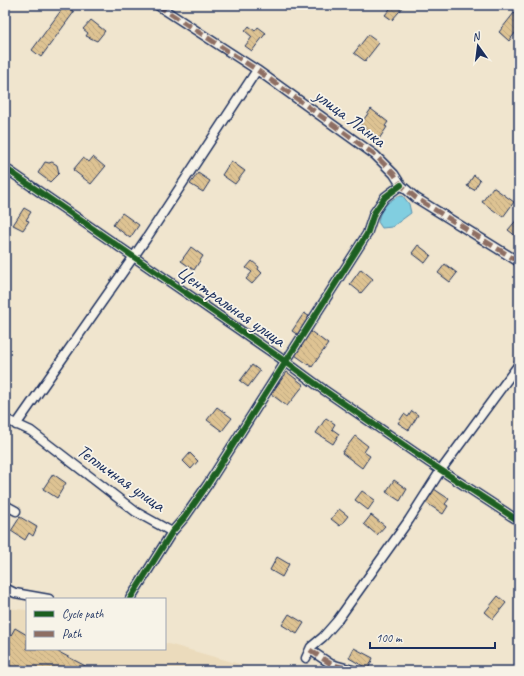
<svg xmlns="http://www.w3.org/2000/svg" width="524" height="676" font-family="Caveat,sans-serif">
  <defs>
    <pattern id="building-back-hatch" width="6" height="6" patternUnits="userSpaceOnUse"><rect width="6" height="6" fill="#dec393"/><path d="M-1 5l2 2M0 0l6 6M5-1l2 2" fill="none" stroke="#bea881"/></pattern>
  </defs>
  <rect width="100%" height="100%" fill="#f0e5ce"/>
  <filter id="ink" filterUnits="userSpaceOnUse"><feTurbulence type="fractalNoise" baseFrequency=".025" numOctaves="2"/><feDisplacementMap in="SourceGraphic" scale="8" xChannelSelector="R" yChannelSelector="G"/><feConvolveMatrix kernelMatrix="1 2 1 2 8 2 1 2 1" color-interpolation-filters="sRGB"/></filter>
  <g filter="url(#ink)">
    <!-- built -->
    <path fill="#ebdbbc" d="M7,608L27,610V649H165V643L250,667L247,671H5V611Z"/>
    <!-- water -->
    <path fill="#81cee0" stroke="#588eac" d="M398,196H403L409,204L411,213L392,227L382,228L378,222C380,209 386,203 398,196Z"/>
    <!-- building -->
    <path fill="url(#building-back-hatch)" stroke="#1b2f5e" d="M65,5L74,12L41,57L32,50Z
      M393,5H405L392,20L385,15Z
      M514,13L519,17V28L509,41L499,32Z
      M91,20L105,31L97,41L86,36L88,33L83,29Z
      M249,26L255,31L258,27L266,33L252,51L245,46L252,37L245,31Z
      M368,35L379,43L365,61L354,53Z
      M371,109L388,122L385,126L387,127L379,139L360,125Z
      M93,157L105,167L91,184L73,170L83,158L89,162Z
      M231,161L245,171L235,184L222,175Z
      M45,162L49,163L52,162L57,165L59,173L50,182L38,173Z
      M198,173L210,181L203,192L190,184Z
      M474,175L480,180L474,190L467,186Z
      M493,187L514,202L503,217L482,202Z
      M5,198L10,201L5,208Z
      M24,208L31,212L26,220L29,221L23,230L13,225Z
      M122,213L139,225L130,238L113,225Z
      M519,217V234L517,237L508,230Z
      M418,245L431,255L425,263L412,253Z
      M191,247L203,256L194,270L181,261Z
      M252,261L259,267L258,269L262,273L252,284L246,279L252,272L246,268Z
      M445,264L457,273L450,282L438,273Z
      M361,269L373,279L361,293L350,284Z
      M304,313L310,317L298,335L292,331Z
      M309,330L328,344L312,367L292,353Z
      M252,365L260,371L248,387L240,381Z
      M287,372L304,385L287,406L271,394Z
      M217,407L232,418L222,431L207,420Z
      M412,411L418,415L409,430L398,423L404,414L408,417Z
      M326,418L335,424L332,429L339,434L333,444L316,433Z
      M355,436L368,446L364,452L370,456L362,468L342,453Z
      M190,453L198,461L191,469L183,461Z
      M53,474L66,483L57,498L43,489Z
      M394,480L407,489L400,501L386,492Z
      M434,489L449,499L445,504L448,506L443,514L425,502Z
      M362,491L375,500L368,510L355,500Z
      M339,509L348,516L340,526L331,519Z
      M371,515L385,526L377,535L364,524Z
      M20,517L37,527L33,536L29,533L25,540L11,531Z
      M277,557L289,564L282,577L270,570Z
      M498,596L506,603L493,619L485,612Z
      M289,614L304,623L297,634L282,625Z
      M15,628L27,635V649H53L95,671H5V646Z
      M354,648L373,658L368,669L349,658Z"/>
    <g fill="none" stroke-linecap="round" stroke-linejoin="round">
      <!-- minor casing -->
      <g stroke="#1b2f5e" stroke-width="11">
        <path id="minor" d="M157,5L257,70L375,155L394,174L401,185L416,198L519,262
          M5,168L286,362L324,390L430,463L519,521
          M5,419L31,431L136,512L172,532
          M16,425L146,239L257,70
          M5,505L16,511
          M5,588L15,593L49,599
          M130,599L172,532L185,517L208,484L367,234L374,213L385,197L401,185
          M310,650L331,664L356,671
          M306,658L311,647L323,637L337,621L409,520L441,470L519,364"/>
      </g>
      <!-- minor -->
      <use href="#minor" stroke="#f7f3e8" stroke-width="8"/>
      <!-- quiet -->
      <path stroke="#8d6e63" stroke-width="5" stroke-dasharray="10 5" stroke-linecap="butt" d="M157,5L257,70L375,155L394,174L401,185L416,198L519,262
        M310,650L331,664L356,671"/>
      <!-- cycleway casing -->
      <g stroke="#f7f3e8" stroke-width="8">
        <path id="cycleway" d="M5,168L286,362L324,390L430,463L519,521
          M130,599L172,532L185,517L208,484L367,234L374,213L385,197L401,185"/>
      </g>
      <!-- cycleway -->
      <use href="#cycleway" stroke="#1b5e20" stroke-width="6"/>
    </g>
  </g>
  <g text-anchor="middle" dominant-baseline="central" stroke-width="3.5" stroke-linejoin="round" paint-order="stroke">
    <!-- street labels -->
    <g font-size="19" fill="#1b2f5e" stroke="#f7f3e8">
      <text transform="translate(350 118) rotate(37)">улица Ланка</text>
      <text transform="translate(231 306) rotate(35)">Центральная улица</text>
      <text transform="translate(121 478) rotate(35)">Тепличная улица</text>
    </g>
  </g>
  <!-- margin -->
  <rect width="524" height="676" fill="none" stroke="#f7f3e8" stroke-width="20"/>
  <rect x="10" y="10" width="504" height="656" fill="none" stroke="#1b2f5e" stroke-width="1.5" filter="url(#ink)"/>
  <!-- legend -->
  <rect x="26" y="598" width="140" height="52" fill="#f7f3e8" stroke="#9fa5b1"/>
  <rect x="34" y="611" width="20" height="6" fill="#1b5e20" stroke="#9fa5b1"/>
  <text x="62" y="618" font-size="12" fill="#1b2f5e">Cycle path</text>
  <rect x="34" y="631" width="20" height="6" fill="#8d6e63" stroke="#9fa5b1"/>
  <text x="62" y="638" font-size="12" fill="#1b2f5e">Path</text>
  <!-- north arrow -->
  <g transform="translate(478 46) rotate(346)" stroke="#f7f3e8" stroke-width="3" paint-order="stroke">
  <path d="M0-3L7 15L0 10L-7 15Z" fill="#1b2f5e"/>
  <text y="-6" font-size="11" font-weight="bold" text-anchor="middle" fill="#1b2f5e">N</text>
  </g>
  <!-- scale -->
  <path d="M370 642v6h125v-6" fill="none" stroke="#1b2f5e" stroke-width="2"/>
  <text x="376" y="642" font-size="12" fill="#1b2f5e" stroke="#f7f3e8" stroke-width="3" paint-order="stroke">100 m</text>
</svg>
